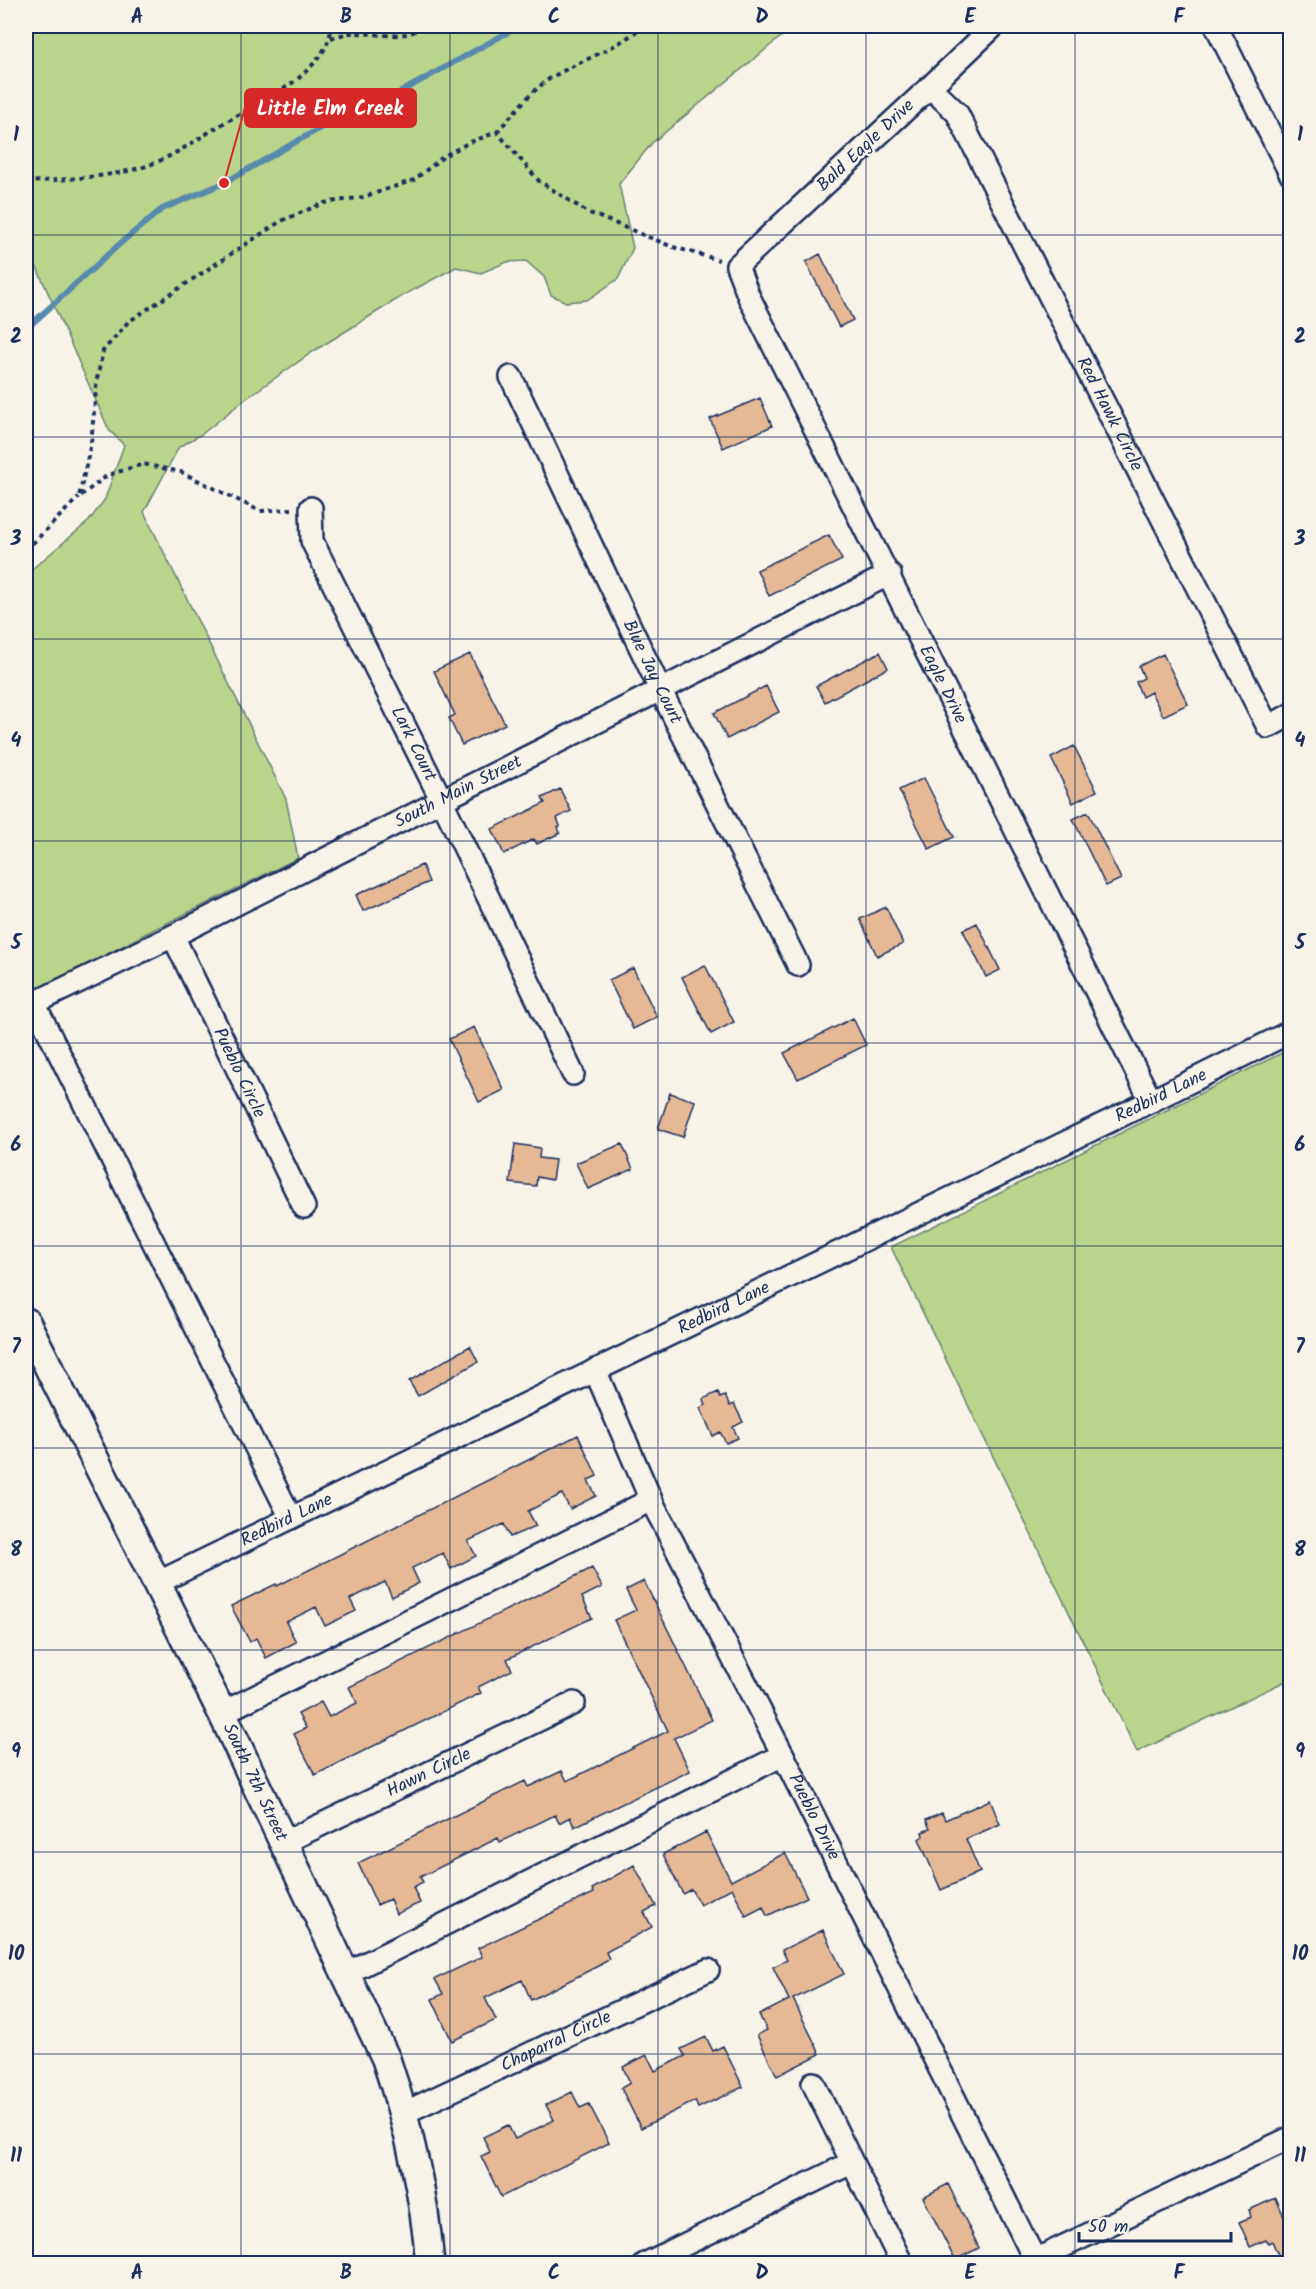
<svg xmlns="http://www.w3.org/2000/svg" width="1316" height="2289" font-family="Kalam,sans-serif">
  <rect width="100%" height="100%" fill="#f7f3e8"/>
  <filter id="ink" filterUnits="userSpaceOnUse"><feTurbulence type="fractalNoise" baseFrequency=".0167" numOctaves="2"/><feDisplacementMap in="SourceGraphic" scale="12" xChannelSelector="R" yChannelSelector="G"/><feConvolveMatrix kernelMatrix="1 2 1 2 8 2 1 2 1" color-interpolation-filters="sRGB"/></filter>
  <g filter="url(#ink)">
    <!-- green -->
    <path fill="#bad48b" stroke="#6a8274" stroke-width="1.5" d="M26,26H794L652,143L619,184L633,248L618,279L587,300L566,302L551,295L544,277L526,261L507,262L481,273L456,267L404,295L314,351L248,397L202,434L179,447L144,512L286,799L298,858L145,934L69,975L26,995V574L89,521L105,499L124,445L109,430L26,243Z
      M1290,1049V1679L1137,1752L891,1247Z"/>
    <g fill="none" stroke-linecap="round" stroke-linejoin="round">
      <!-- stream -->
      <path stroke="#598aae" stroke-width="6" d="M26,329L123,241L162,209L224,183L357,107L397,94L519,26"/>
    </g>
    <!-- building -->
    <path fill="#e5b896" stroke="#1b2f5e" stroke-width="1.5" d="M820,254L853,320L839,327L806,262Z
      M760,398L772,426L723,448L710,419Z
      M829,535L842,560L769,596L757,570Z
      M880,652L888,668L825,702L816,686Z
      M470,654L505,724L462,745L449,718L455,715L434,671Z
      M1163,654L1188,704L1163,716L1151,692L1142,697L1136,682L1144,678L1139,666Z
      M766,686L779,712L727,739L714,713Z
      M1074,746L1097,791L1073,803L1051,758Z
      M924,778L954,837L929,849L899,790Z
      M560,789L571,811L557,818L560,826L558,827L560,833L537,844L534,839L504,854L492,829L545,803L542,798Z
      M1088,812L1121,879L1106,886L1073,819Z
      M422,865L429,882L363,911L356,895Z
      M886,907L903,944L877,956L860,919Z
      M977,923L1000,970L986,977L963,930Z
      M705,965L734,1022L711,1034L682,977Z
      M633,968L657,1017L633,1029L609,980Z
      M853,1018L866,1045L798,1079L784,1053Z
      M474,1027L504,1090L479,1102L449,1039Z
      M670,1093L695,1101L683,1137L658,1129Z
      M515,1144L540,1148L539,1158L555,1160L552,1180L537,1177L536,1186L510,1183Z
      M622,1144L633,1169L588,1189L576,1163Z
      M470,1346L478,1362L418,1396L409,1381Z
      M718,1392L720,1398L725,1396L730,1406L734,1404L743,1422L733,1427L738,1438L726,1443L720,1432L713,1436L700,1408L706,1405L703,1399Z
      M578,1435L597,1476L588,1480L596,1496L570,1509L562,1494L528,1511L536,1526L510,1537L504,1524L468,1541L476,1556L451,1569L443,1553L412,1568L419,1583L392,1597L385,1582L350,1599L356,1611L325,1626L316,1607L286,1622L296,1642L266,1658L256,1638L250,1642L231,1606L276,1584L277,1586Z
      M592,1568L602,1587L582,1597L592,1618L507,1659L512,1670L478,1687L481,1693L315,1775L294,1734L306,1728L298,1714L321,1702L329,1717L357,1703L349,1687Z
      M644,1581L712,1720L674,1738L690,1771L574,1827L570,1817L559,1823L555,1815L500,1842L498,1838L420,1877L423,1882L413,1887L420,1903L396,1914L390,1899L377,1905L358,1863L525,1781L528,1787L562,1771L567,1781L668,1731L614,1620L636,1610L626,1590Z
      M990,1800L1000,1824L966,1839L980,1872L941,1890L919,1839L923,1836L922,1832L930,1829L926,1820L942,1813L945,1820Z
      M706,1832L731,1881L785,1853L807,1897L767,1916L763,1907L746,1916L732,1888L700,1905L691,1889L683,1894L663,1854Z
      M634,1865L656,1906L644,1912L652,1927L606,1952L609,1959L601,1963L602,1964L531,2000L522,1980L485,1998L496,2020L452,2041L432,1999L443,1994L435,1979L482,1957L478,1948L594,1893L592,1889Z
      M823,1930L844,1974L793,1999L820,2054L777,2076L757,2035L767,2030L759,2015L789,2000L773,1967L787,1960L782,1950Z
      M706,2037L713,2051L723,2046L743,2087L698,2108L695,2101L641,2128L621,2088L630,2083L623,2067L647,2055L655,2071L685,2056L681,2049Z
      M572,2092L580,2108L589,2104L609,2143L501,2197L481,2156L490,2152L483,2137L508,2125L515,2139L538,2128L554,2120L546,2105Z
      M948,2184L979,2248L955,2260L923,2197Z
      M1276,2198L1290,2231V2264H1282L1272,2241L1268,2243L1266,2240L1250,2247L1239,2222L1251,2217L1249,2210Z"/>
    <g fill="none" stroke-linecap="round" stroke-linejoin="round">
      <!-- minor casing -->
      <g stroke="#1b2f5e" stroke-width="26">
        <g id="minor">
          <path id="s1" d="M994,26L930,87L737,266L749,297L1151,1101"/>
          <path d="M1216,26L1290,173"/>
          <path id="s2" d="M930,87L957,113L1268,727L1290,715"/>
          <path id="s3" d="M511,377L660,689L798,965"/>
          <path id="s4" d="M311,508L312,541L442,801L573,1074"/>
          <path id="s5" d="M173,936L304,1207"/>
          <path d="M34,1003L291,1518"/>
          <path id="s6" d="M26,1007L173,936L890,574"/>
          <path id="s7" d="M595,1370L651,1500L783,1755L1037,2264"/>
          <path id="s8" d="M157,1583L1151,1101L1290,1032"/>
          <path d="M222,1713L651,1500"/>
          <path id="s9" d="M283,1843L574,1703"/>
          <path d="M345,1974L783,1755"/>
          <path d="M813,2083L902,2264"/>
          <path id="s10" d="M404,2113L708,1970"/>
          <path d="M1035,2260L1290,2138"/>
          <path d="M645,2264L851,2163"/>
        </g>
      </g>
      <!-- major casing -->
      <g stroke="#1b2f5e" stroke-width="32">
        <g id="major">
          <path id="s11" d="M26,1322L222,1713L386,2059C409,2127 424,2191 430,2264"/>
        </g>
      </g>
      <!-- path -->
      <path stroke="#1b2f5e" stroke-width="4" stroke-dasharray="4.5 4.5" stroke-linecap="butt" d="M331,38C337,36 344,34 350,33C372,32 405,42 423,26
        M497,132C514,113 532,89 554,76C584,59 616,49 643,26
        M26,181L29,182C66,179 118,177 152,164C178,154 200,137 224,123C246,110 284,92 302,75C317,62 331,45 331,26
        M292,509L260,511L181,472L143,464L108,475L79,497L91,443L97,379L103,351L128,322L281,221L324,203L364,197L414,180L444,156L468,143L497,132L539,181L587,212L673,247L719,260
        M26,550L79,497"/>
      <!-- minor -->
      <use href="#minor" stroke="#f7f3e8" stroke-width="21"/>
      <!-- major -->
      <use href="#major" stroke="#f7f3e8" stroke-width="27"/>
    </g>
  </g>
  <!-- grid -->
  <path fill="none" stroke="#1b2f5e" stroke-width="1.5" stroke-opacity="0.55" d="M241,26V2264M450,26V2264M658,26V2264M866,26V2264M1075,26V2264M26,235H1290M26,437H1290M26,639H1290M26,841H1290M26,1043H1290M26,1246H1290M26,1448H1290M26,1650H1290M26,1852H1290M26,2054H1290"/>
  <g text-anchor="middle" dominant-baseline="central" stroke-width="5" stroke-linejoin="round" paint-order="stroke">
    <!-- street labels -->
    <g font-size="18" fill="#1b2f5e" stroke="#f7f3e8">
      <text transform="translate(866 146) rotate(-43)">Bald Eagle Drive</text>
      <text stroke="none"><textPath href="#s2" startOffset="375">Red Hawk Circle</textPath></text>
      <text stroke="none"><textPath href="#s3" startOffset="327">Blue Jay Court</textPath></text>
      <text stroke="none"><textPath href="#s1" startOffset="818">Eagle Drive</textPath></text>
      <text stroke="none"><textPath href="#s4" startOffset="260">Lark Court</textPath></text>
      <text stroke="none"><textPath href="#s6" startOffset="483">South Main Street</textPath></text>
      <text stroke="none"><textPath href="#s5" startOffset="152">Pueblo Circle</textPath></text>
      <text stroke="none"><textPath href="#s8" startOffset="1116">Redbird Lane</textPath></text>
      <text stroke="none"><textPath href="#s8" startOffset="630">Redbird Lane</textPath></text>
      <text stroke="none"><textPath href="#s8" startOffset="144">Redbird Lane</textPath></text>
      <text stroke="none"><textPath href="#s9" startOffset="162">Hawn Circle</textPath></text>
      <text stroke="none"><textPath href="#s11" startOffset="514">South 7th Street</textPath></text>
      <text stroke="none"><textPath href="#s7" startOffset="498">Pueblo Drive</textPath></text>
      <text stroke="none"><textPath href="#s10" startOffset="168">Chaparral Circle</textPath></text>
    </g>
  </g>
  <!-- callouts -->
  <path fill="none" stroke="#d62828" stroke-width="2" d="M224 183L245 108"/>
  <circle fill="#d62828" stroke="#f7f3e8" stroke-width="2" cx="224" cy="183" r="6"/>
  <rect fill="#d62828" stroke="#d62828" stroke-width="2" x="245" y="89" width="171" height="38" rx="6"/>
  <g font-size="20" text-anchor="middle" font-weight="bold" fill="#fff">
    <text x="330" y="115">Little Elm Creek</text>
  </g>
  <!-- margin -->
  <rect width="1316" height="2289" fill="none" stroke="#f7f3e8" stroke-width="66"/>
  <!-- scale -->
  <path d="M1079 2232v9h152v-9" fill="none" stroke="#1b2f5e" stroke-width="3"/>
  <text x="1088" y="2232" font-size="18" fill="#1b2f5e" stroke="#f7f3e8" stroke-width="4.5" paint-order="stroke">50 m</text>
  <rect x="33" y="33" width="1250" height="2223" fill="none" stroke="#1b2f5e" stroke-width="2"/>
  <g font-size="20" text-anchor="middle" font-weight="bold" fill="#1b2f5e">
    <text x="137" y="23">A</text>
    <text x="346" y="23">B</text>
    <text x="554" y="23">C</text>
    <text x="762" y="23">D</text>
    <text x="970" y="23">E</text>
    <text x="1179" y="23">F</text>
    <text x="16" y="141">1</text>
    <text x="1300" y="141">1</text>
    <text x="16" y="343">2</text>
    <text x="1300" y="343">2</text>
    <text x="16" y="545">3</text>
    <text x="1300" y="545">3</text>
    <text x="16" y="747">4</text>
    <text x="1300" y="747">4</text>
    <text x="16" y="949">5</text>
    <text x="1300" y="949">5</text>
    <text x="16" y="1151">6</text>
    <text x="1300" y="1151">6</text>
    <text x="16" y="1353">7</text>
    <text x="1300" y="1353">7</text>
    <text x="16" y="1556">8</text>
    <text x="1300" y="1556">8</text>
    <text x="16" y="1758">9</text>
    <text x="1300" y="1758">9</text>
    <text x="16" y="1960">10</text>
    <text x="1300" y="1960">10</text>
    <text x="16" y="2162">11</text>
    <text x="1300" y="2162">11</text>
    <text x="137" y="2279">A</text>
    <text x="346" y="2279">B</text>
    <text x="554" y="2279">C</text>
    <text x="762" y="2279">D</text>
    <text x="970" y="2279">E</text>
    <text x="1179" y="2279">F</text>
  </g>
</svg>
